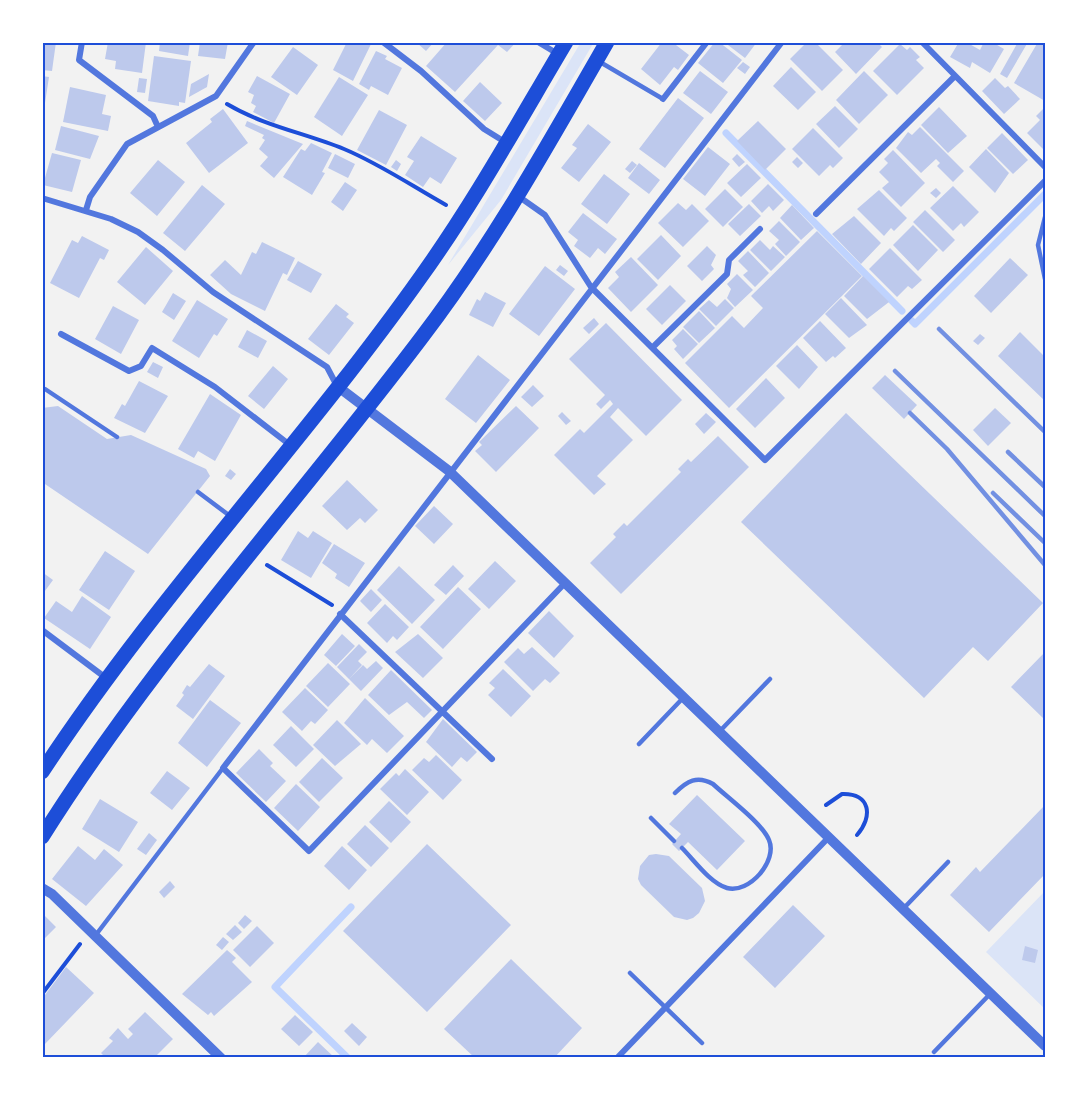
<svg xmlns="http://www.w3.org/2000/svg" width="1087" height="1100" font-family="Manrope,sans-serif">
  <rect width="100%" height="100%" fill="#f2f2f2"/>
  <!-- green -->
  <path fill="#dbe4f7" d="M581,42H594L501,200L448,265Z
    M1045,891V1009L986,952Z"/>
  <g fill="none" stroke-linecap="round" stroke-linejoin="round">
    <!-- stream -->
    <path stroke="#bfd3fe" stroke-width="7" d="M726,133L902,311
      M912,321L915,324L1045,194
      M348,1058L275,987L351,907"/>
  </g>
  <!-- building -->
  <path fill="#bdc9ec" d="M42,42H56L52,71L42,70Z
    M108,42H146L142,73L115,69L116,61L105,59Z
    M160,42H190L188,56L159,51Z
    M200,42H228L225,59L198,56Z
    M347,42H372L353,81L333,70Z
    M416,42H434L426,51Z
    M447,42H516L507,52L498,45L455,92L426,66Z
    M662,42H672L689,55L678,70L674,67L660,85L641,69Z
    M715,42H719L742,60L723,83L698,63Z
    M724,42H757L745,58Z
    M807,42H815L843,70L822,91L790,59Z
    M845,42H877L882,47L856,74L835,52Z
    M959,42H966L980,50L984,42H992L1004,49L990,73L972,62L970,68L950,57Z
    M1018,42H1028L1007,78L1000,74Z
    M1038,42H1045V101L1014,83Z
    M900,44L907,50L910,47L920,57L916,60L924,68L897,95L873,71Z
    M293,47L318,65L297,95L271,77Z
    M376,51L387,56L385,59L402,68L388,95L371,86L369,90L359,84Z
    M154,56L191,61L185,103L179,102V106L148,101Z
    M743,62L750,67L745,74L737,68Z
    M791,67L816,92L798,110L773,86Z
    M700,71L728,92L711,114L683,93Z
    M864,71L888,95L859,124L836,100Z
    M209,74L207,87L189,97L191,84Z
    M42,76L49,77L43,116H42Z
    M257,76L290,94L274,123L253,112L256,106L251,103L254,95L248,92Z
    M339,77L368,95L342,136L314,117Z
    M139,78L147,79L145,93L137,92Z
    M995,78L1005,88L1008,86L1020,99L1004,114L982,91Z
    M480,82L502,103L485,121L463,101Z
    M70,87L106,95L102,114L111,116L108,131L63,122Z
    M678,98L704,118L665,168L639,149Z
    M835,106L858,129L839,148L816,124Z
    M939,107L967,136L948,153L921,125Z
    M1045,107V151L1027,133L1040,120L1036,116Z
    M223,109L248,143L209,173L186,143L212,122L210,119Z
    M379,110L407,125L386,165L357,150Z
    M247,121L303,144L274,178L260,166L268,157L259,149L265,140L262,138L264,135L245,126Z
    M758,121L786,149L765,170L737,141Z
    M588,124L611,142L579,182L561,168L577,148L572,145Z
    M61,126L99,136L90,159L55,150Z
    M920,127L964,171L953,182L937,166L940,163L936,159L921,173L896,148L908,132L912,135Z
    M813,128L843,158L833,168L830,165L819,176L792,149Z
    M1002,133L1028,160L1013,174L987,148Z
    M421,136L457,158L441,184L430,177L423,187L405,175L414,161L407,157Z
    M311,143L332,153L322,172L325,173L312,195L283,177L301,149L305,151Z
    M708,147L730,164L705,196L683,179Z
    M986,149L1009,173L995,193L969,167Z
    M893,150L925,183L901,207L882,188L889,182L879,172L888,163L884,159Z
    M52,153L81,160L72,192L43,185Z
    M335,154L355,164L348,178L328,168Z
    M737,154L745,162L739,167L732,159Z
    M797,157L803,163L798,168L792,162Z
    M158,160L185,182L157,216L130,193Z
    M396,160L401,164L397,171L391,167Z
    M632,161L637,165L630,173L625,169Z
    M639,163L660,180L649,194L628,178Z
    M747,164L761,178L741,197L727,183Z
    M604,174L630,194L607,224L581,204Z
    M345,182L357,190L343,211L331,202Z
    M768,184L784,200L773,211L769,206L762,213L751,201Z
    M202,185L225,204L185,251L163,233Z
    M953,186L979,212L964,227L961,223L953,231L930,208Z
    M936,188L941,193L936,198L930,193Z
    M725,189L743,207L723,227L705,209Z
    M879,190L907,218L894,231L891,228L884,236L857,209Z
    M678,203L686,210L692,204L709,221L683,247L658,223Z
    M749,204L761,216L740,236L728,224Z
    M792,205L814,228L801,240L780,218Z
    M925,210L955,240L943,252L913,222Z
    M583,213L617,239L605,254L598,248L590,258L574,246L578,240L568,232Z
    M854,216L881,243L861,264L832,234Z
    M779,221L800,242L786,256L775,244L779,240L769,231Z
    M913,225L938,250L918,271L893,245Z
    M817,231L862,276L729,408L685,363L732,316L744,328L763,308L751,296Z
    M661,235L681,256L658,280L637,259Z
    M82,236L109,250L104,260L100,258L79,298L50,283L72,240L78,243Z
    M760,240L770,250L773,246L785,257L771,271L750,250Z
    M262,242L295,258L287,275L283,273L265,311L231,294L210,275L225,260L241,275L252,252L256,254Z
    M707,246L716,255L711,265L714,269L702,281L687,266Z
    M146,247L173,271L145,305L117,282Z
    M890,248L922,280L912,289L908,286L897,297L869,269Z
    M748,251L769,273L755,287L743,275L748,271L738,261Z
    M631,257L658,285L631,312L608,288L619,277L615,272Z
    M1010,258L1028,275L991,313L974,296Z
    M298,261L322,274L311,293L287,280Z
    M560,265L568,271L564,276L556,270Z
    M545,266L575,289L539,336L509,314Z
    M737,274L753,290L735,307L727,298L731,289L727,284Z
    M863,276L889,302L867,319L844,296Z
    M670,285L686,301L662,325L646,309Z
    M485,292L506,303L493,327L469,315L477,299L480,301Z
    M173,293L186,301L174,320L162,312Z
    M841,298L867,325L849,338L825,314Z
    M725,299L734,308L716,326L699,309L709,300L717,307Z
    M197,300L228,319L217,336L214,334L199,358L172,341Z
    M336,304L349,314L346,317L354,323L329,355L308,339Z
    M113,306L139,320L121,354L95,339Z
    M699,311L715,328L699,343L683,327Z
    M594,318L599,324L589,334L583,328Z
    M820,321L846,348L835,358L833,356L826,362L803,338Z
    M606,323L682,400L646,436L618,408L610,417L633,440L597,476L606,484L594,495L554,455L580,429L584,433L613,404L610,400L601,409L596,404L605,395L569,359Z
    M683,329L698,344L683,359L674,349L677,346L672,340Z
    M247,330L267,341L258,358L238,347Z
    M1020,332L1045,357V401L998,356Z
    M980,334L985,338L978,345L973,341Z
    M797,345L818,367L799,389L776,366Z
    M478,355L510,380L476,423L445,399Z
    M153,362L163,367L158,378L147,372Z
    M273,366L288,379L264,409L248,396Z
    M885,375L917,405L904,419L872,388Z
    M766,378L785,398L755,428L736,409Z
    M139,381L168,396L145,433L114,418L122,404L125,406Z
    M533,385L544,396L532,407L521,397Z
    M210,394L241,415L215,461L198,451L194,458L178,449Z
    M58,406L107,439L131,435L206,469L210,476L148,554L42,482V408Z
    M516,406L539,428L496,472L475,451L482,445L479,442Z
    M995,408L1011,423L988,446L973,430Z
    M562,412L571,421L566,425L558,416Z
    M706,413L716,422L704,434L695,424Z
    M846,413L1043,603L988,661L973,647L924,698L741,522Z
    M718,436L749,467L621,594L590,563L616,537L613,534L624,523L627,526L681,472L678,469L688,459L691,462Z
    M230,469L236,474L231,480L225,476Z
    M347,480L378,510L365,523L360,518L347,530L322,506Z
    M434,506L453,524L434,544L415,526Z
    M298,531L308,538L313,531L332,543L311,578L281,560Z
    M334,544L365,563L349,587L335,578L337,574L322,563Z
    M105,551L135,571L109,610L79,590Z
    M495,561L516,581L489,609L468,589Z
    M453,565L464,576L446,595L434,585Z
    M399,566L435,600L412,624L377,590Z
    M42,572L53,580L42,595Z
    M458,587L481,609L443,649L420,627Z
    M371,589L382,600L371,612L360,601Z
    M82,596L111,617L90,649L44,618L56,601L72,612Z
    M385,604L409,627L397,640L393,636L387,643L367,623Z
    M549,611L574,636L554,658L528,633Z
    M342,634L355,646L336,666L324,655Z
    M418,634L443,658L423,678L395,652Z
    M359,644L367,652L358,661L362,665L349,679L337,667Z
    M532,647L560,673L550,683L545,679L533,691L504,662L518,648L524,654Z
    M1045,652V720L1011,687Z
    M376,661L383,668L361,691L349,679L363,665L367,669Z
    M328,663L350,684L328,707L306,686Z
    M209,664L225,676L193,719L176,706L184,695L182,693L187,685L190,687Z
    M503,669L531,696L511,717L488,695L495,688L489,683Z
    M391,670L432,710L424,718L407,702L389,715L368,695Z
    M305,688L328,710L315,724L311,721L302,731L282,712Z
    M365,698L404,736L387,753L372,739L367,745L344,723Z
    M210,700L241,723L207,767L178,743Z
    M443,719L477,752L467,762L461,757L452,767L426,742Z
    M337,720L361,744L335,766L313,745Z
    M291,726L314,749L296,767L273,745Z
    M259,749L273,763L270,766L286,781L266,802L236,773Z
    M436,755L462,780L443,800L412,770L424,758L429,762Z
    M322,758L343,778L319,802L299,782Z
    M405,769L429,792L407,815L380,789L396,773L399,776Z
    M167,771L190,788L172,810L150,793Z
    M296,784L320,807L298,831L274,808Z
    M697,795L745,841L717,870L688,842L679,851L672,844L681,834L669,824Z
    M100,799L138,822L119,852L82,829Z
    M389,801L411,822L391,843L369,822Z
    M1045,805V874L989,932L950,895L976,867L980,872Z
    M365,825L389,848L371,867L347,844Z
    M149,833L157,840L146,855L137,849Z
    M427,844L511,925L427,1012L343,931Z
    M78,846L95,860L104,849L123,865L86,906L52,879Z
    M342,846L367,870L349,890L324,866Z
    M656,854L669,856L702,888L705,901L699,913L693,918L687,920L674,917L641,885L638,879L640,866L649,855Z
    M170,881L175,887L164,898L159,892Z
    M793,905L825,936L775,988L743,957Z
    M42,913L56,927L42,941Z
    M245,915L252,921L244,929L238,923Z
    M235,925L242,932L233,940L226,934Z
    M257,926L274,943L250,967L233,950Z
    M223,937L229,942L222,950L216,945Z
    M1025,946L1038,950L1035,963L1022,960Z
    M227,950L236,958L232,962L252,982L214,1016L211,1012L208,1015L182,994Z
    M511,959L582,1028L554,1058H475L444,1029Z
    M66,967L94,993L44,1045L42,1043V1003L44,1001L42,999Z
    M145,1012L173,1039L154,1058H106L101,1053L113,1041L109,1038L118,1028L128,1039L133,1034L128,1029Z
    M295,1015L313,1032L299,1046L281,1029Z
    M352,1023L367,1037L359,1046L344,1031Z
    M318,1042L335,1058H303Z"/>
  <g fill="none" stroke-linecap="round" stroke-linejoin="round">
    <!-- path -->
    <path stroke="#1d4ed8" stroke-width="4" d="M227,104C264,126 305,133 344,149C380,164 412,186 446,205
      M267,565L332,605
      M826,805L842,794C871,793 873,817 857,835
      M42,994L80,944"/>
    <!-- service -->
    <path stroke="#5277de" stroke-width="4.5" d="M600,62L663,99
      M1045,217L1038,245L1045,279
      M45,389L117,437
      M198,492L230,516
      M719,732L770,679
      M639,744L683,698
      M675,793C687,781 697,775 713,784C728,798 762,823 769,840C778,861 749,894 727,888C710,883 694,860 682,848
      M651,818L674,841
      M903,909L948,862
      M95,936L223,768
      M630,973L702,1043
      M934,1052L990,994"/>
    <!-- minor -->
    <path stroke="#5277de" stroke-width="6" d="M82,42L79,60L153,116L158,127
      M383,42L421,71L484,129L505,142
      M538,42L558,54
      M922,42L1045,167
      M663,99L707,42
      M518,196L545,215L591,287L765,460L1045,181
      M42,198L111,219L138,232L163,250L213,292L327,367L337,386
      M86,210L90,197L127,144L216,96L254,42
      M816,214L955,76
      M61,334L129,371L141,366L152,348L215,387L290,445
      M653,347L727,274L729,260L760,229
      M565,583L309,851L223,768L782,42
      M340,614L492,759
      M42,630L106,678
      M617,1058L829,837"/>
    <!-- tertiary -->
    <path stroke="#5277de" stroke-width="10" d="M337,386L449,471L1045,1046
      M42,888L52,894L221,1058"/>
    <!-- primary -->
    <path stroke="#1d4ed8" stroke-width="15" d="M42,772C156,598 300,447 420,278C474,203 519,121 566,42
      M42,837C153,660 296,504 422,337C493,244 549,143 607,42"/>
    <!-- rail -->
    <path stroke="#7290e2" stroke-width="4.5" d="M939,329L1045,432
      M895,371L1045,516
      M910,413L947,449L1045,565
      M1008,452L1045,487
      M993,493L1045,543"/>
  </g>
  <!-- border -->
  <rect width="1087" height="1100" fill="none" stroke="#ffffff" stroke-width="87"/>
  <rect x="44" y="44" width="1000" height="1012" fill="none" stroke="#1d4ed8" stroke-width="2"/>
</svg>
